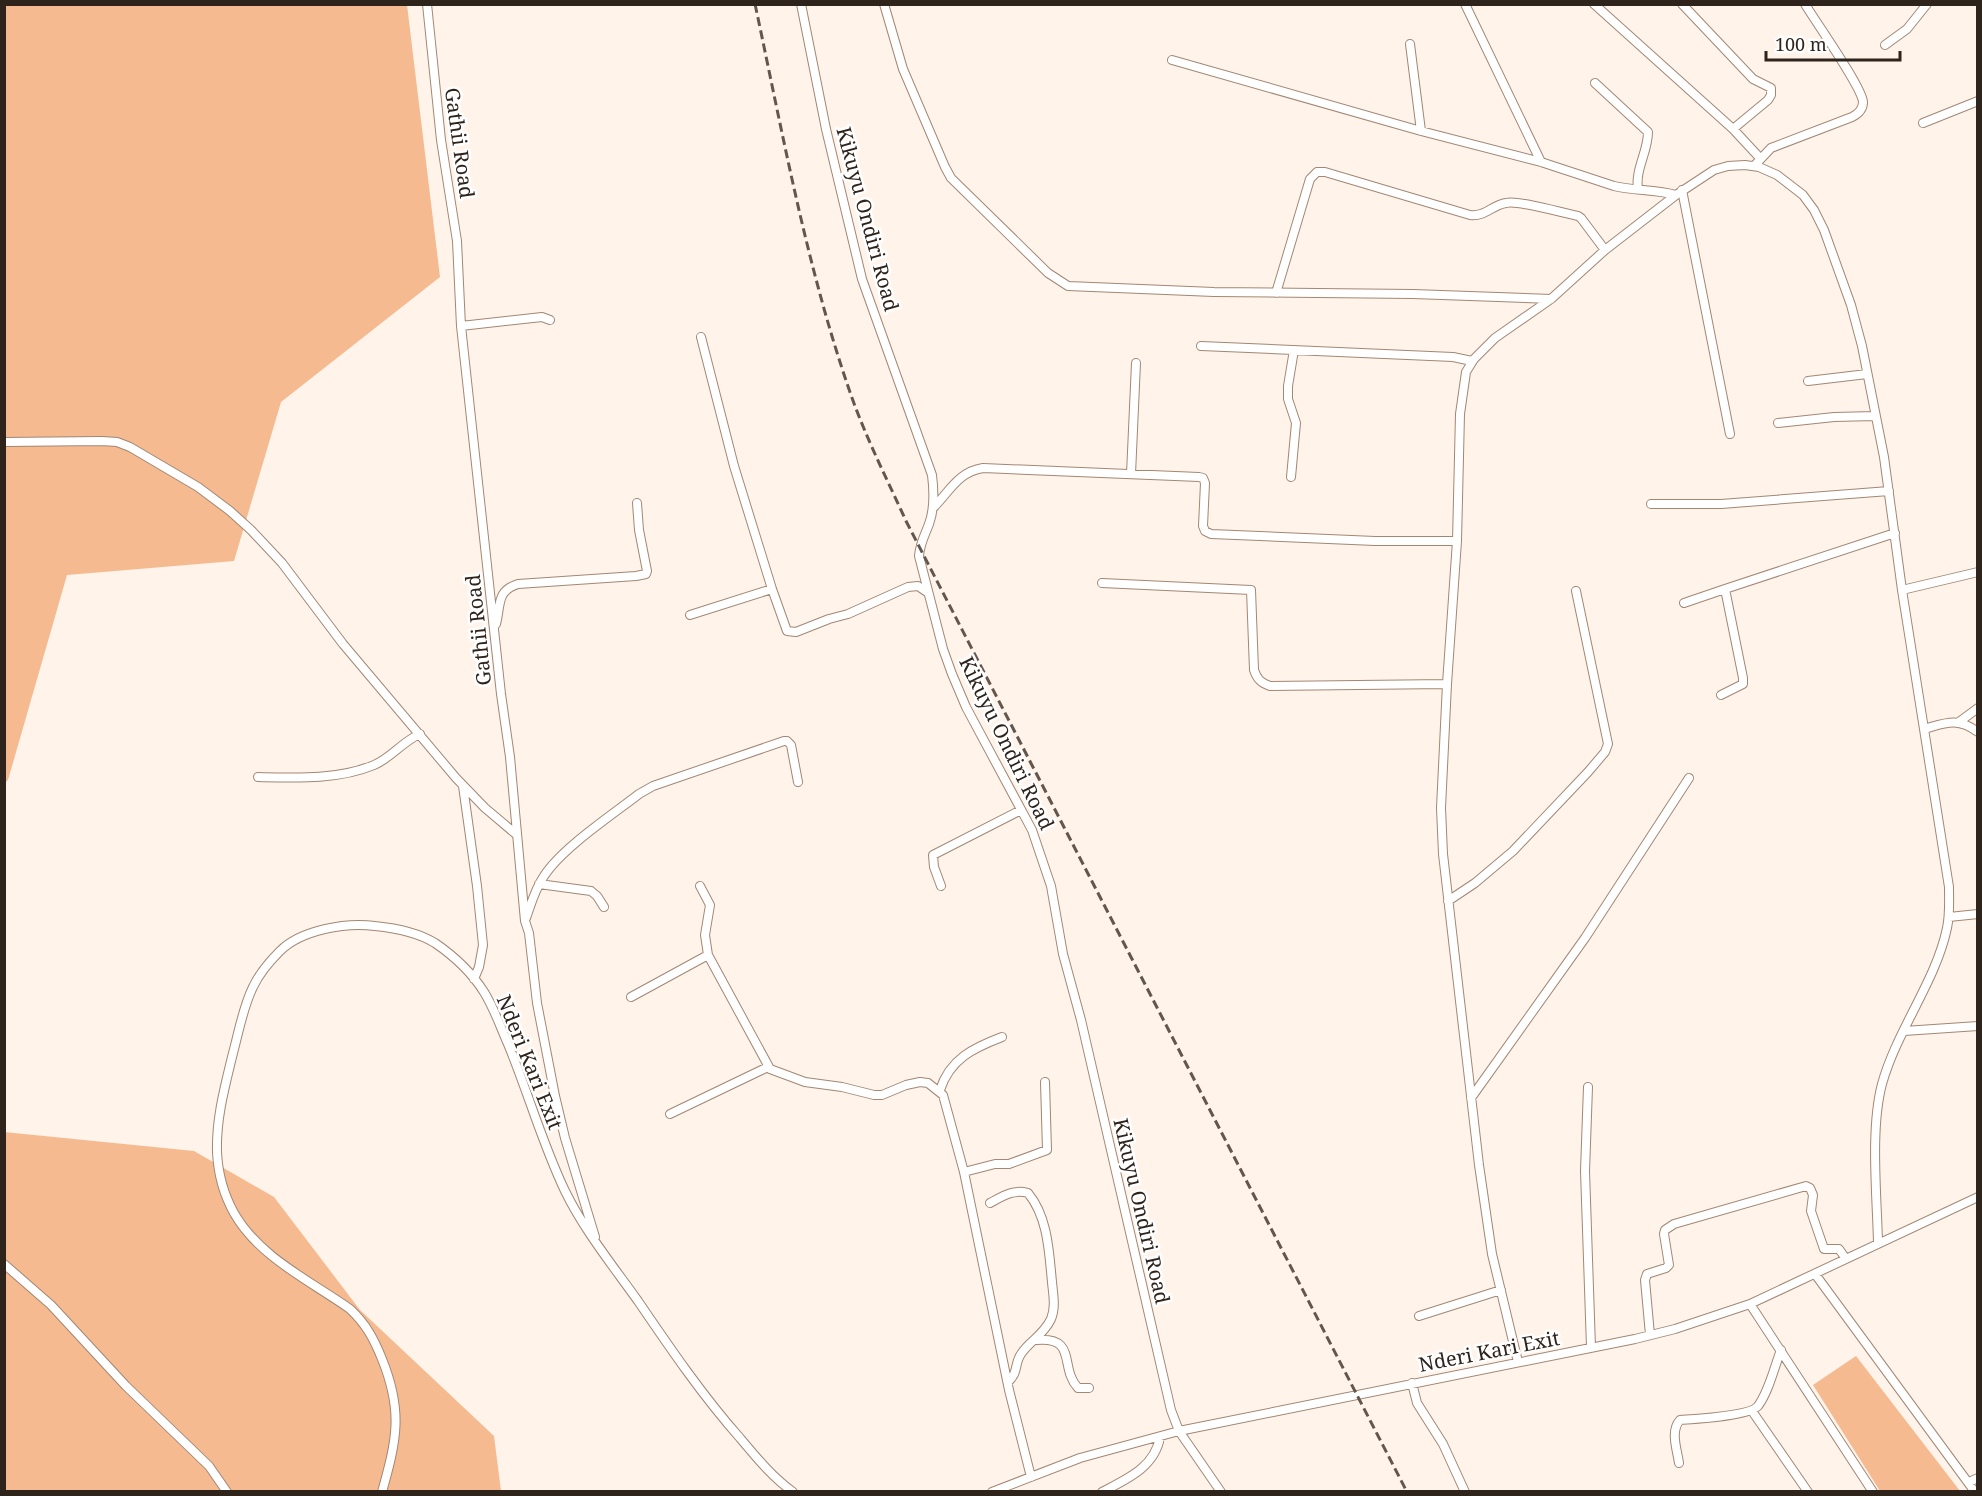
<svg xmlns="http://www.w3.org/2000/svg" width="1982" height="1496" font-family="'Noto Serif',serif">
  <rect width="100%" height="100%" fill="#fff3ea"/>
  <!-- green -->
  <path fill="#f5ba8f" d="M5,5H407L440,277L281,402L234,561L67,575L8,780L5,783Z
    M4,1132L194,1151L274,1197L360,1310L494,1436L501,1491H5Z
    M1856,1356L1960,1491H1880L1813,1385Z"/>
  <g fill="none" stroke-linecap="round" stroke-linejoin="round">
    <!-- street casing -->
    <g stroke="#a28774" stroke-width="10">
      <path id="street" d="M427,4L441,140L457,241L461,326L501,694L510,757L525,921L529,933L537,1003L555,1096L565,1138L595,1237
        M801,4L826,129L862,279L932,475C934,491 935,508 929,524C925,535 920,543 919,556L943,649L952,674L966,707L1032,830L1051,886L1063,954L1081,1020L1171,1410L1179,1431L1221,1492
        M884,4L903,69L945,167L951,178L1048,273L1068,286L1214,292L1413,294L1551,299
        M1465,4L1541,162
        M1594,4L1733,129L1760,158
        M1682,4L1753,79L1771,88V95L1768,100L1733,129
        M1410,44L1421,131
        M1885,45L1907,29L1927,4
        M1172,60L1421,131L1541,162L1614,186C1634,191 1655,189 1676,195
        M1595,83L1648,132C1648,152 1635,169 1638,189
        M1923,123L1978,101
        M1754,166L1771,148L1852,117C1858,114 1863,109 1863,102C1862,87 1815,21 1805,4
        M1682,190L1730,434
        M1276,293L1310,179L1317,172H1325L1470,215C1485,217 1492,205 1506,203C1519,200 1562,213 1578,216L1581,218L1605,250
        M461,326L542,317L550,320
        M701,337L734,466L772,589L787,631L796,632L829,619L848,614L908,587L918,586L927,592
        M1201,346L1453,357L1472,361
        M1808,381L1867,374
        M1778,423L1834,417L1875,416
        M4,442L102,441L117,442L130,447L198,487L230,511L251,530L282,563L343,644L456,778L485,808L517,835
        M1131,474L1136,363
        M1291,477L1296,423L1288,399V386L1294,350
        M1651,504H1721L1889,491
        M933,508C950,491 958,472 983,468L1199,477L1203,478L1205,483L1203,526L1205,531L1211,534L1375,541H1457
        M1102,583L1251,590L1254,670C1257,679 1261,683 1270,686L1447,684
        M1902,590L1978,572
        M1684,603L1725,589
        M690,615L772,589
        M496,624C501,605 496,591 518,584L636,576L646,574L647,571L639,530L637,503
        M1721,695L1743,684V678L1725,589L1895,533
        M1959,722L1978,708
        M1924,729C1946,723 1957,717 1978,732
        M258,777C296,778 338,780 374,765C391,758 403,741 420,734
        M463,786L477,886L483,945L479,967L474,979
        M539,884L591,891L597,896L604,907
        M700,886L710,905L705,935L708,955L770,1069L805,1082L842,1087L874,1095H882L906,1085L920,1082L928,1083L943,1095L964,1172L1009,1390L1031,1477
        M941,886L934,867L933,855L1021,810
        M1448,901L1475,883L1513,851L1588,772L1605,752L1608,744L1576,591
        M1949,917L1978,914
        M526,918C531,904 535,889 544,876C562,848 612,815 639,794L653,786L784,741H787L791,745L798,782
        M631,997L708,955
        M1904,1031L1978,1026
        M1588,1087L1585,1171L1591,1347
        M940,1090C950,1059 973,1048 1002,1037
        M1471,1098L1585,938L1689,778
        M670,1114L768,1067
        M964,1172L995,1164H1009L1047,1150L1045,1082
        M990,1203C1003,1196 1013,1189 1028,1193C1048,1217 1049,1252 1052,1282C1053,1294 1056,1307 1051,1319C1043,1336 1029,1341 1021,1354C1014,1364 1019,1372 1008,1382
        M4,1264L51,1305L126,1386L209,1466L227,1492
        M1815,1274L1975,1492
        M1750,1304L1873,1492
        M1419,1316L1501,1290
        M1650,1335L1645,1280L1647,1274L1666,1268L1669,1265L1664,1234L1665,1230L1674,1224L1806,1186L1810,1188L1813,1195L1811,1211L1824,1249H1839L1846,1259
        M1036,1340C1078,1336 1059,1368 1078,1388H1089
        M1518,1362L1492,1254L1479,1165L1443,854L1441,808L1447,684L1457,541L1460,414L1466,372L1474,359L1495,338L1551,299L1605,250L1676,195L1714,170L1728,166L1745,165L1759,167L1777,175L1803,195L1814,210L1824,230L1851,305L1862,346L1884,457L1902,590L1949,887C1949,901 1950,914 1947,928C1936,981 1897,1030 1882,1084C1870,1129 1877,1196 1878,1243
        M1412,1383L1417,1403L1443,1444L1465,1492
        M1752,1411L1808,1492
        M1679,1463C1677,1449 1670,1431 1680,1420C1695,1419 1750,1416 1758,1406C1769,1391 1774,1368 1781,1350
        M1969,1482L1978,1478
        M382,1492C397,1439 403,1411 382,1359C374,1339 366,1324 350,1309C309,1280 259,1257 234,1213C224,1195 218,1173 217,1152C216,1118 225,1086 233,1053C239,1031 243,1007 253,987C259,974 270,961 280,951C301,930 346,922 375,926C395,928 417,932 435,943C454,956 472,973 484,992C494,1008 500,1026 508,1044C528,1092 542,1143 565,1191C584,1230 613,1266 638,1301C670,1348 702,1395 740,1438C756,1457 772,1477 793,1492
        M992,1492L1080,1458L1179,1431L1635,1339L1675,1329L1750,1304L1978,1197
        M1102,1492C1127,1479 1155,1467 1160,1437"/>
    </g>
    <!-- street -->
    <use href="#street" stroke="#fff" stroke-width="8"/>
    <!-- rail -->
    <path stroke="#62574f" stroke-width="3" stroke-dasharray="9 4.5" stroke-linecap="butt" d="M755,4C783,135 807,269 851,395C866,438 887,479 906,521L1407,1492"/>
  </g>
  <g text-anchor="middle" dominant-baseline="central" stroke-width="5" stroke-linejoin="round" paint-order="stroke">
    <!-- street labels -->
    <g font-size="20" fill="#2f241c" stroke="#fff">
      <text transform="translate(460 143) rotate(82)">Gathii Road</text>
      <text transform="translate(868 219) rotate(75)">Kikuyu Ondiri Road</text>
      <text transform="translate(478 630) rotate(-96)">Gathii Road</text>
      <text transform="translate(1007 743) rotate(64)">Kikuyu Ondiri Road</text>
      <text transform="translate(530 1062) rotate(68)">Nderi Kari Exit</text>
      <text transform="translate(1142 1211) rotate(77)">Kikuyu Ondiri Road</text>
      <text transform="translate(1489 1351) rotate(-11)">Nderi Kari Exit</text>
    </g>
  </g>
  <!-- border -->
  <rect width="1982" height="1496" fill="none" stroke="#2f241c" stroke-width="12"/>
  <!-- scale -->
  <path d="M1766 51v9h134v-9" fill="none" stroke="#2f241c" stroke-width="3"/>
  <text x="1775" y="51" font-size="18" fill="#2f241c" stroke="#ffffff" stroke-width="4.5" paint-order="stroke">100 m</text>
</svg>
